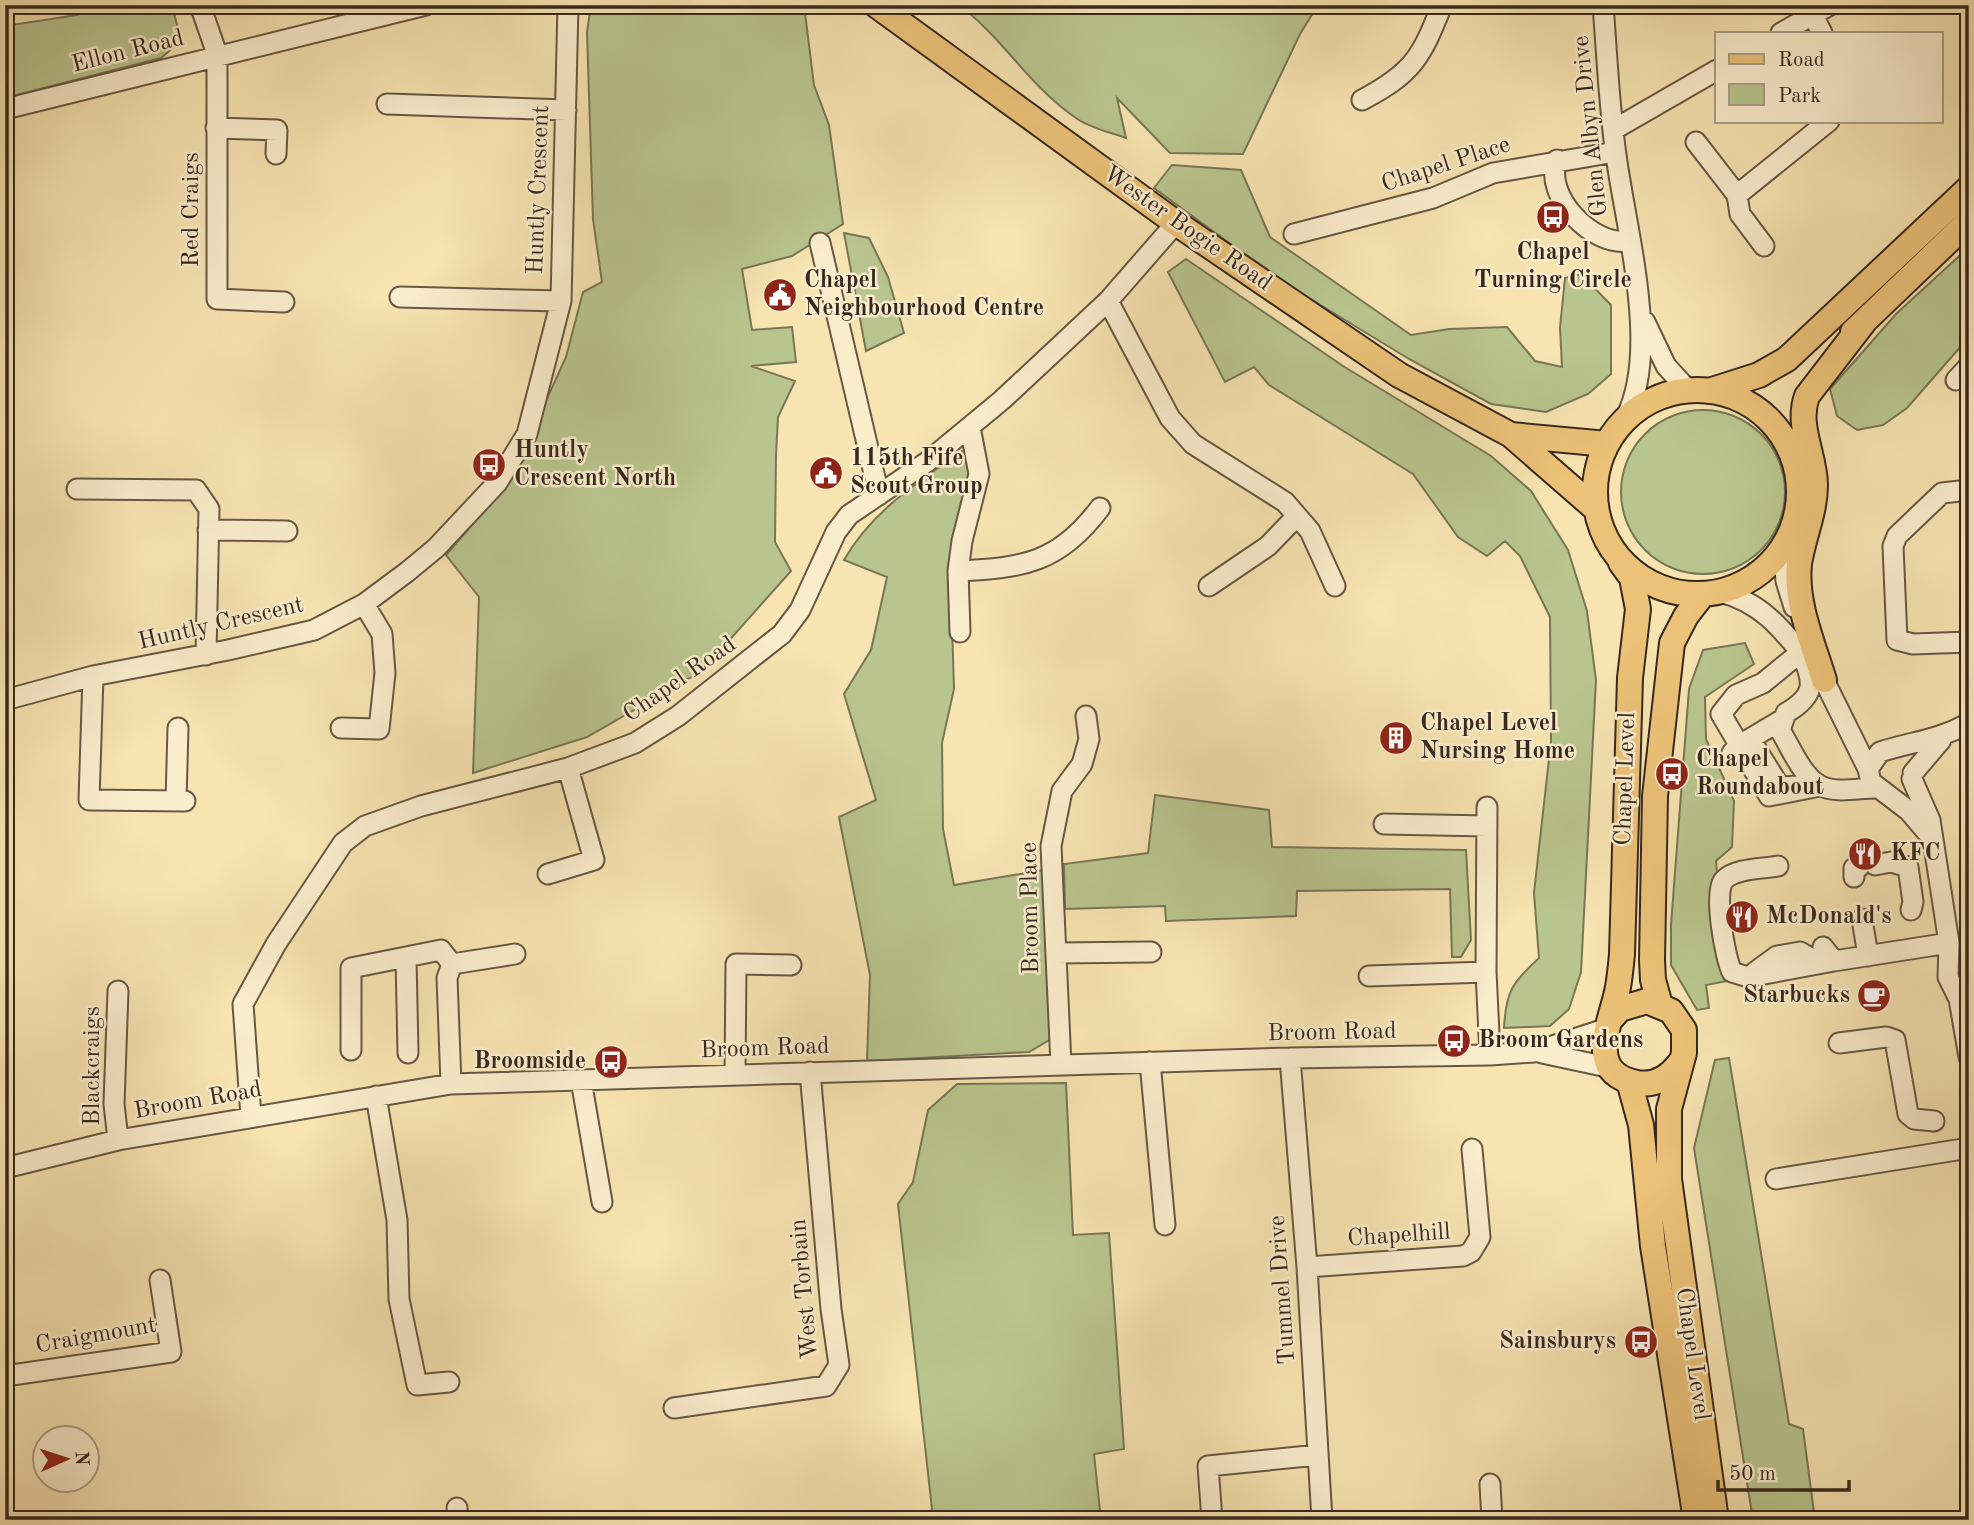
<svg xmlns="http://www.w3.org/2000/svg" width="1974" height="1525" font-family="'Old Standard TT',serif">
  <rect width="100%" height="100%" fill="#f7e4b1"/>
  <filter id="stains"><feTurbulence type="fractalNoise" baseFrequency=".00286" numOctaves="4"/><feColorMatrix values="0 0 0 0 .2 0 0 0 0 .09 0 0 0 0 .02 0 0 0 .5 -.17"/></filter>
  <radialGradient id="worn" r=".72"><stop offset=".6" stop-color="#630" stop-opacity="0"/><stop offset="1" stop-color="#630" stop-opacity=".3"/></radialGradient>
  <!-- green -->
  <path fill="#b9c58e" stroke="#787656" stroke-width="2" d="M105,5H172L181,41L161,58L5,98V26L77,15Z
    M591,5H804L814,85L829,125L843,224L792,256L742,269L752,330L792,327L796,362L751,366L795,381L778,417L776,455L775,542L791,571L702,671L587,737L473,773L479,597L446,555L509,482L566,357L583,292L602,282L593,219L587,32Z
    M959,5H1318L1300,34L1243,154L1170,153L1117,98L1126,138C1110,132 1089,128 1076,118C1030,87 1003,38 959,5Z
    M1172,165L1241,170L1270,237L1411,335L1449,329L1507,327L1535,361L1562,367L1560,328L1565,278L1581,274L1611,305V374L1588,394L1546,412L1491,404L1409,359L1281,281L1154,188Z
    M844,233L869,238L888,277L904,333L866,351Z
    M1969,247V337L1907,408L1883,425L1857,430L1837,416L1830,389L1896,314Z
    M1186,259L1343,366L1491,456L1531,491L1568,550L1587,611L1596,680L1581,972L1569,1009L1550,1026L1504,1028C1506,991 1512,983 1539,958L1534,893L1551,741L1550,617L1520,556L1505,541L1487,556L1458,537L1413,474L1269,385L1254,367L1225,382L1168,272Z
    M1621 492a82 82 0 1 1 164 0a82 82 0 1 1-164 0Z
    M962,451L971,476L952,623L954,689L942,743L943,829L954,885L1044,870L1051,1039L1029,1052L867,1061L870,975L839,817L876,800L844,694L871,650L887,577L844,560C872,511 917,483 962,451Z
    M1745,643L1754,664L1705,697L1706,739L1734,801L1732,847L1716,861L1727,981L1706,985L1709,1008L1697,1010L1671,965V925L1689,689L1703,650Z
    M1155,795L1269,810L1272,847L1466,850L1471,940L1461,957H1452L1450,889L1297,891L1296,916L1166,921L1165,906L1065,909L1064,864L1148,853Z
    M1729,1058L1789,1424L1803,1429L1815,1520H1753L1694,1148L1715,1060Z
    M1066,1083L1073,1235L1109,1233L1124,1449L1094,1454L1101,1520H926L932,1509L898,1204L913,1182L928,1110L957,1084Z"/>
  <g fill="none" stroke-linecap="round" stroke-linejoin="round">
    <!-- minor casing -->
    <g stroke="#675744" stroke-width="23">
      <path id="minor" d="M200,5L217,54V299L284,302
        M1603,5C1607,55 1609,106 1616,155C1626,231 1661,351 1625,419
        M1813,15L1822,33
        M1781,33L1830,5
        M1362,100C1413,73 1421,58 1442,5
        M387,104L566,110
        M5,109L426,5
        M216,128L277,130L276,154
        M1613,130L1717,70
        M1696,142L1737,195L1740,214L1764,246
        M1557,160C1543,196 1593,247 1628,241
        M1737,195L1829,121
        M1294,234L1433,198L1493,173L1615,152
        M820,243L879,495
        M400,297L561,301
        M1108,301L1170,418L1193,444L1285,502L1310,531L1335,586
        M1645,322L1666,366L1688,390
        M1956,380L1969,366
        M77,489L196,490L209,509L206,655
        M1969,490L1942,493L1897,536L1893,546L1897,640L1913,644L1969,642
        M208,530L287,531
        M1783,547L1786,581L1794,607
        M958,571C1023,568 1059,563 1100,508
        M1209,586L1268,546L1296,517
        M1720,592C1761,602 1782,629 1807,660
        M960,632L958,571L962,541L979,474L970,427
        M1818,668L1868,769L1871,782L1909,811L1932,838
        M93,676L89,800L185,801
        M5,700L93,676L228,650L314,630L364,604L407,572L436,548L497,483L527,434L561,301L568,5
        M341,728L379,729L385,673L382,634L364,604
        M1750,739L1780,787L1798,786
        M1732,753L1738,746L1780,721
        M1868,769L1880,752C1914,741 1936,741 1969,723
        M1913,773L1941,740
        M1912,779L1930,820L1949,943L1948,977L1959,999L1969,1057
        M1820,786L1769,796L1721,714L1736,695L1763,683L1801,652C1814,682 1817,695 1786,713L1780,730C1790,746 1802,776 1819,785C1834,794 1859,788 1875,788
        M176,801L178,728
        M1487,807L1486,972L1490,1055
        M1384,824L1487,826
        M1875,865L1891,862L1908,867L1913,902L1911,910
        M1778,866C1763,869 1735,868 1724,880C1713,891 1725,958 1732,972L1748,977L1834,961
        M548,874L594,860L568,768
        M1854,877V868L1859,867
        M1862,919L1868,956
        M1823,947L1834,961L1949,943
        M1056,953L1151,952
        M406,957L408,1053
        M1755,972L1777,956L1800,952L1819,963
        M1369,976L1486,972
        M118,991L114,1104L118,1140
        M1839,1043L1886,1037L1895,1040L1908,1114L1914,1119L1934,1121
        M351,1050V968L441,950L452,964
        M1542,1053L1612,1068
        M1290,1058L1307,1267L1322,1520
        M1150,1062L1165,1225
        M1061,1065L1051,846L1062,791L1082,764L1089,739L1086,716
        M735,1075L736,964L791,965
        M581,1080L602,1202
        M451,1084L447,978L452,964L515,954
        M376,1096L397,1220L399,1299L417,1385L449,1382
        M251,1117L243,1004L276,944L343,843L365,826L421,806L568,768L635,743L678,716L782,634L800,610L836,532L849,515L927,462L1002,400L1108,301L1176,223
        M5,1168L118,1140L451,1084L1290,1058L1490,1055L1534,1052L1605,1029
        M1776,1179L1969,1148
        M1307,1267L1463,1256L1471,1252L1480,1237L1472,1149
        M5,1376L171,1352L160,1280
        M674,1408L826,1386L839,1365L831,1309L810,1072
        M1490,1484L1492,1520
        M457,1508L458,1520
        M1212,1520L1208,1466L1318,1455"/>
    </g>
    <!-- major casing -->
    <g stroke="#37281f" stroke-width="28">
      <path id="major" d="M876,5L1176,223L1399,375L1511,435L1596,509
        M1853,332L1969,221
        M1595 492a102 102 0 1 1 204 0a102 102 0 1 1-204 0Z
        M1709,391L1759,375L1787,359L1969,188
        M1511,435L1607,444
        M1621,563L1632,578L1638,609L1630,678L1622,954C1621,965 1620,976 1618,987C1613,1019 1582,1072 1637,1083C1655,1086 1669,1077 1679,1064
        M1824,680C1813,644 1795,603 1799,564C1803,537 1815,513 1815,485C1815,455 1796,426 1807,396L1864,322
        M1660,1005L1653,980L1652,960L1655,796L1672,643L1686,616L1703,594
        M1610,1020L1620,1009L1647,1001L1671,1011L1684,1030V1053L1669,1109V1179L1716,1520
        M1629,1081L1641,1125L1653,1246L1696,1520"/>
    </g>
    <!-- minor -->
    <use href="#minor" stroke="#faedcc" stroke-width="19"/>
    <!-- major -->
    <use href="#major" stroke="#ecc278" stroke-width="24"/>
  </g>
  <!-- icons -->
  <defs>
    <g id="bus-disc" transform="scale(1.75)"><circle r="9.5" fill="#8f2418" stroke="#faedcc"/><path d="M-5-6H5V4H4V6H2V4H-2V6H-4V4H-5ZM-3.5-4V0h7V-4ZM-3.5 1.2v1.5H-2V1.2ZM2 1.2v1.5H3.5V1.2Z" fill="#fff"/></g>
    <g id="civic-disc" transform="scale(1.75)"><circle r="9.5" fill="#8f2418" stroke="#faedcc"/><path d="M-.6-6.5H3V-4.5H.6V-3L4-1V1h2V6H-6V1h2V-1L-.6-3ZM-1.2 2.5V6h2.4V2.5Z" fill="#fff"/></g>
    <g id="building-disc" transform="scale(1.75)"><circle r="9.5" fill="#8f2418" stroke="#faedcc"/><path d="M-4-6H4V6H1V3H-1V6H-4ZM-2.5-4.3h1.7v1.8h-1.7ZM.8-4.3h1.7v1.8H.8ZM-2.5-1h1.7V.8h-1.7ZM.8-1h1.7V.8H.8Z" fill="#fff"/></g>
    <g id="restaurant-disc" transform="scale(1.75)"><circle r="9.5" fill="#8f2418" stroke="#faedcc"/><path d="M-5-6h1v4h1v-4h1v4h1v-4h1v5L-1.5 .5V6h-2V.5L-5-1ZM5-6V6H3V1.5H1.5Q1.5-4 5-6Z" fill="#fff"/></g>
    <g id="cafe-disc" transform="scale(1.75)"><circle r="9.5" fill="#8f2418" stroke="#faedcc"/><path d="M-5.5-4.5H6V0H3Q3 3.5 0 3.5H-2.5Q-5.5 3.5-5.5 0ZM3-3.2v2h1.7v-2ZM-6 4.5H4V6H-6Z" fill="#fff"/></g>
  </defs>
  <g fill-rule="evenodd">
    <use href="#bus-disc" x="1553" y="217"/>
    <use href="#civic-disc" x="780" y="295"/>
    <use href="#bus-disc" x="489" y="465"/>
    <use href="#civic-disc" x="826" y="473"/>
    <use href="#building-disc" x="1396" y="738"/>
    <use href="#bus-disc" x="1672" y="774"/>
    <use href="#restaurant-disc" x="1865" y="854"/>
    <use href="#restaurant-disc" x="1742" y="917"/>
    <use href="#cafe-disc" x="1874" y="996"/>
    <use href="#bus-disc" x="1454" y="1041"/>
    <use href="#bus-disc" x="611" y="1062"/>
    <use href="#bus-disc" x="1641" y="1342"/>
  </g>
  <g text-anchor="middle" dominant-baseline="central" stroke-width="5" stroke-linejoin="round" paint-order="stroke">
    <!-- street labels -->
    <g font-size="24" fill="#37281f" stroke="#faedcc">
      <text transform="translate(128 52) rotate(-14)">Ellon Road</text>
      <text transform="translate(1591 126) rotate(-96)">Glen Albyn Drive</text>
      <text transform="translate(1446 165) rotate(-18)">Chapel Place</text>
      <text transform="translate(539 190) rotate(-88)">Huntly Crescent</text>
      <text transform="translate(192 210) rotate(-90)">Red Craigs</text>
      <text transform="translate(1187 229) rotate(35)">Wester Bogie Road</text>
      <text transform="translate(221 624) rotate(-13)">Huntly Crescent</text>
      <text transform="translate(680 680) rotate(-35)">Chapel Road</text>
      <text transform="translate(1626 779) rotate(-88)">Chapel Level</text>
      <text transform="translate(1031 908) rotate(-91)">Broom Place</text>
      <text transform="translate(1332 1033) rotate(-1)">Broom Road</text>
      <text transform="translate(765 1049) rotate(-2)">Broom Road</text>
      <text transform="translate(93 1066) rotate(-90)">Blackcraigs</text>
      <text transform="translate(198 1101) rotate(-10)">Broom Road</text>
      <text transform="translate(1399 1236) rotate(-4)">Chapelhill</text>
      <text transform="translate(805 1289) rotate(-95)">West Torbain</text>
      <text transform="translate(1283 1290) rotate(-94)">Tummel Drive</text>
      <text transform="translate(96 1336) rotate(-10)">Craigmount</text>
      <text transform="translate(1692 1354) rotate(82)">Chapel Level</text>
    </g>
    <!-- poi labels -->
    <g font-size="24" font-weight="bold" fill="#37281f" stroke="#faedcc" text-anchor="start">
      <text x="1553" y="253" text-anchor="middle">Chapel<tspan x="1553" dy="28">Turning Circle</tspan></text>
      <text x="804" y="281">Chapel<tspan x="804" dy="28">Neighbourhood Centre</tspan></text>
      <text x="514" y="451">Huntly<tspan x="514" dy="28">Crescent North</tspan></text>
      <text x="850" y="459">115th Fife<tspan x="850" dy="28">Scout Group</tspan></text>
      <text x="1420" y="724">Chapel Level<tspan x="1420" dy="28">Nursing Home</tspan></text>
      <text x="1696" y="760">Chapel<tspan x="1696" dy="28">Roundabout</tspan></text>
      <text x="1890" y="854">KFC</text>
      <text x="1766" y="917">McDonald's</text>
      <text x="1850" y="996" text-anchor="end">Starbucks</text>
      <text x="1478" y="1041">Broom Gardens</text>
      <text x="586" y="1062" text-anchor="end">Broomside</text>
      <text x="1616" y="1342" text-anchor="end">Sainsburys</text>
    </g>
  </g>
  <!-- margin -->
  <rect width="1974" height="1525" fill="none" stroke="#f7e4b1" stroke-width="28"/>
  <rect x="7" y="7" width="1960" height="1511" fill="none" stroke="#37281f" stroke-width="3.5"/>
  <rect x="14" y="14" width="1946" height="1497" fill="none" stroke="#37281f" stroke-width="2"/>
  <!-- legend -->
  <rect x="1715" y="32" width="228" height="91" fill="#faedcc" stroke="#ac9e87" stroke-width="2"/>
  <rect x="1729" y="54" width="35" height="10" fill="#ecc278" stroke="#ac9e87" stroke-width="2"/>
  <text x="1778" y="66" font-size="21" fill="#37281f">Road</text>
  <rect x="1729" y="84" width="35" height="21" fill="#b9c58e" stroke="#ac9e87" stroke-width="2"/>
  <text x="1778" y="102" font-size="21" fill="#37281f">Park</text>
  <!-- north arrow -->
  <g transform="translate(66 1459) rotate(87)"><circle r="33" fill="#faedcc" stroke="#ac9e87" stroke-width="2"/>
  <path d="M0-5L12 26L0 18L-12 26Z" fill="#8f2418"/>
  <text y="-10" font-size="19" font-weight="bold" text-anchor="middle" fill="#37281f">N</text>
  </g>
  <!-- scale -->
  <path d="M1718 1480v10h131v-10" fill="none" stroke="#37281f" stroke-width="3.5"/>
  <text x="1729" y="1480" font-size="21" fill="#37281f" stroke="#faedcc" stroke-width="5" paint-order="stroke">50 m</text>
  <rect width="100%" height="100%" filter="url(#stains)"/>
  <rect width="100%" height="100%" fill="url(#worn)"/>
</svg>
